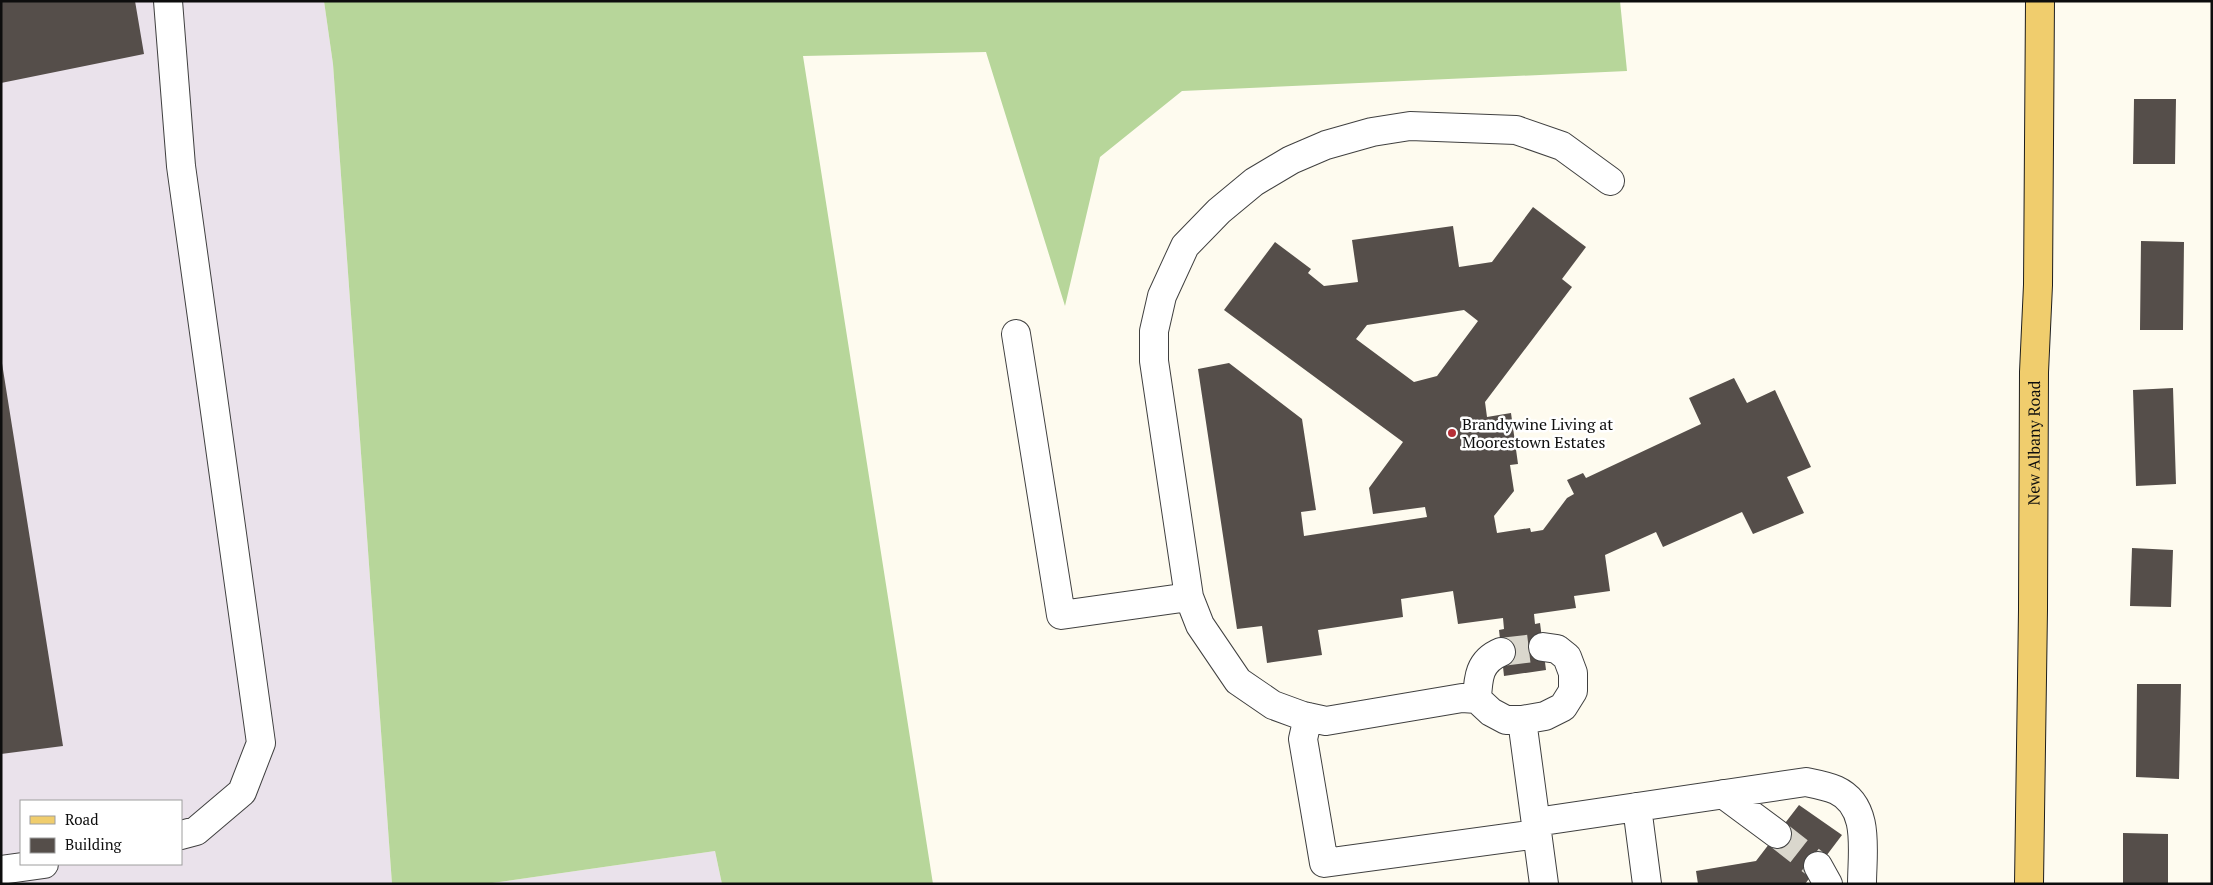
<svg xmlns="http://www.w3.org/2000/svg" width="2213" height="885" font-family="'PT Serif',serif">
  <rect width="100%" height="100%" fill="#fefbef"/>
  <!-- industrial -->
  <path fill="#eae2eb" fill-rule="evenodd" d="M1,1H324L333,64L392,884H1ZM21,801H181V864H21Z
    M715,851L722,884H485Z"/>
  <!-- forest -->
  <path fill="#b7d69a" d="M324,1H1620L1627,71L1182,91L1100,157L1065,306L986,52L803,56L933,884H722L715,851L485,884H392L333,64Z"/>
  <!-- building -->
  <path fill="#554e4a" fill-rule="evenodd" d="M1,1H135L144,54L1,83Z
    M2134,99H2176L2175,164H2133Z
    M1533,207L1586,247L1562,279L1572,287L1485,402L1487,417L1511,413L1518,464L1510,465L1514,491L1494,516L1497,533L1530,528L1531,532L1543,530L1567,498L1574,494L1567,480L1583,473L1586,478L1701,424L1689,398L1734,378L1747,403L1775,390L1811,467L1787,477L1804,513L1753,534L1742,512L1663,547L1656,532L1605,555L1610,591L1574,596L1576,608L1534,614L1535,624L1540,623L1546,670L1504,676L1499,630L1504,629L1503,618L1458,624L1453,591L1401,599L1403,617L1318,630L1322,655L1267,663L1262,626L1237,629L1198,369L1229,363L1302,419L1316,510L1301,512L1304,536L1427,517L1425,507L1373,514L1369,488L1403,442L1224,310L1275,242L1311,269L1308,273L1324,286L1358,282L1352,240L1453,226L1459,267L1492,262ZM1464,310L1478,321L1437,376L1414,382L1356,339L1367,325Z
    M2141,241L2184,242L2183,330H2140Z
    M1,357L63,746L1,754Z
    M2173,388L2176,484L2136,486L2133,390Z
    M2132,548L2173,550L2171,607L2130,606Z
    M2137,684H2181L2179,779L2136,777Z
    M1799,805L1842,835L1805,884H1698L1696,871L1756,861Z
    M2123,833L2168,834V884H2123Z"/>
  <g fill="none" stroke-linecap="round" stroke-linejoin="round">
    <!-- minor-tunnel -->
    <path stroke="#dad7cd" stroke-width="28" stroke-dasharray="28 14" stroke-linecap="butt" d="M1501,652L1543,647
      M1777,834L1818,866"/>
    <!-- minor casing -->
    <g stroke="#404040" stroke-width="30">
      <path id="minor" d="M168,1L181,166L261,743L242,792L196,831L181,835
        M1016,334L1061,615L1189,597
        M1543,647L1557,649L1567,657L1573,673V691L1563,707L1545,716L1522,720H1506L1491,712L1477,699L1462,698L1326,721L1303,716L1273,705L1238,681L1200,625L1189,597L1154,361V331L1162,296L1185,246L1219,211L1254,182L1291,160L1326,145L1372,132L1410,126L1516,130L1562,146L1610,181
        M1477,699C1478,678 1479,661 1501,652
        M1308,717L1303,739L1324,863L1537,834
        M1522,720L1544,884
        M1723,794L1777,834
        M1637,807L1647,884
        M1536,822L1806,782C1816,784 1827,786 1836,790C1871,806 1862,852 1862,884
        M1818,866L1828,884
        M1,870L44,864"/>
    </g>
    <!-- major casing -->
    <g stroke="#1e1e1e" stroke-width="30">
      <g id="major">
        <path id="s1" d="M2029,884L2033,610L2034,372L2038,285L2040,1"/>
      </g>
    </g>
    <!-- minor -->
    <use href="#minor" stroke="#fff" stroke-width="28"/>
    <!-- major -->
    <use href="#major" stroke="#f0cd6d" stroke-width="28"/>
  </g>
  <!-- markers -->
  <circle fill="#b52e37" stroke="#fff" stroke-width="2" cx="1452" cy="433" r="5"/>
  <g text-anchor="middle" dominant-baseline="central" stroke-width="5" stroke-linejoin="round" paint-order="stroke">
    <!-- poi labels -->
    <g font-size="16" fill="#0d0d0d" stroke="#fff" text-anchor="start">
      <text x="1462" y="424">Brandywine Living at<tspan x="1462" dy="18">Moorestown Estates</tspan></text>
    </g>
    <!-- street labels -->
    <g font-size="16" fill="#0d0d0d" stroke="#fff">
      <text stroke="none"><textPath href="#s1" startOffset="441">New Albany Road</textPath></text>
    </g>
  </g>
  <!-- border -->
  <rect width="2213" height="885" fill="none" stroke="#0d0d0d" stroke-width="5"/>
  <!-- legend -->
  <rect x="20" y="800" width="162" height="65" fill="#ffffff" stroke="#9e9e9e"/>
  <rect x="30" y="816" width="25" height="8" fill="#f0cd6d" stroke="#9e9e9e"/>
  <text x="65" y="825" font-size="15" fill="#0d0d0d">Road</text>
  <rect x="30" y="838" width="25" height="15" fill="#554e4a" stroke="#9e9e9e"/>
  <text x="65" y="850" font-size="15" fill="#0d0d0d">Building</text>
</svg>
